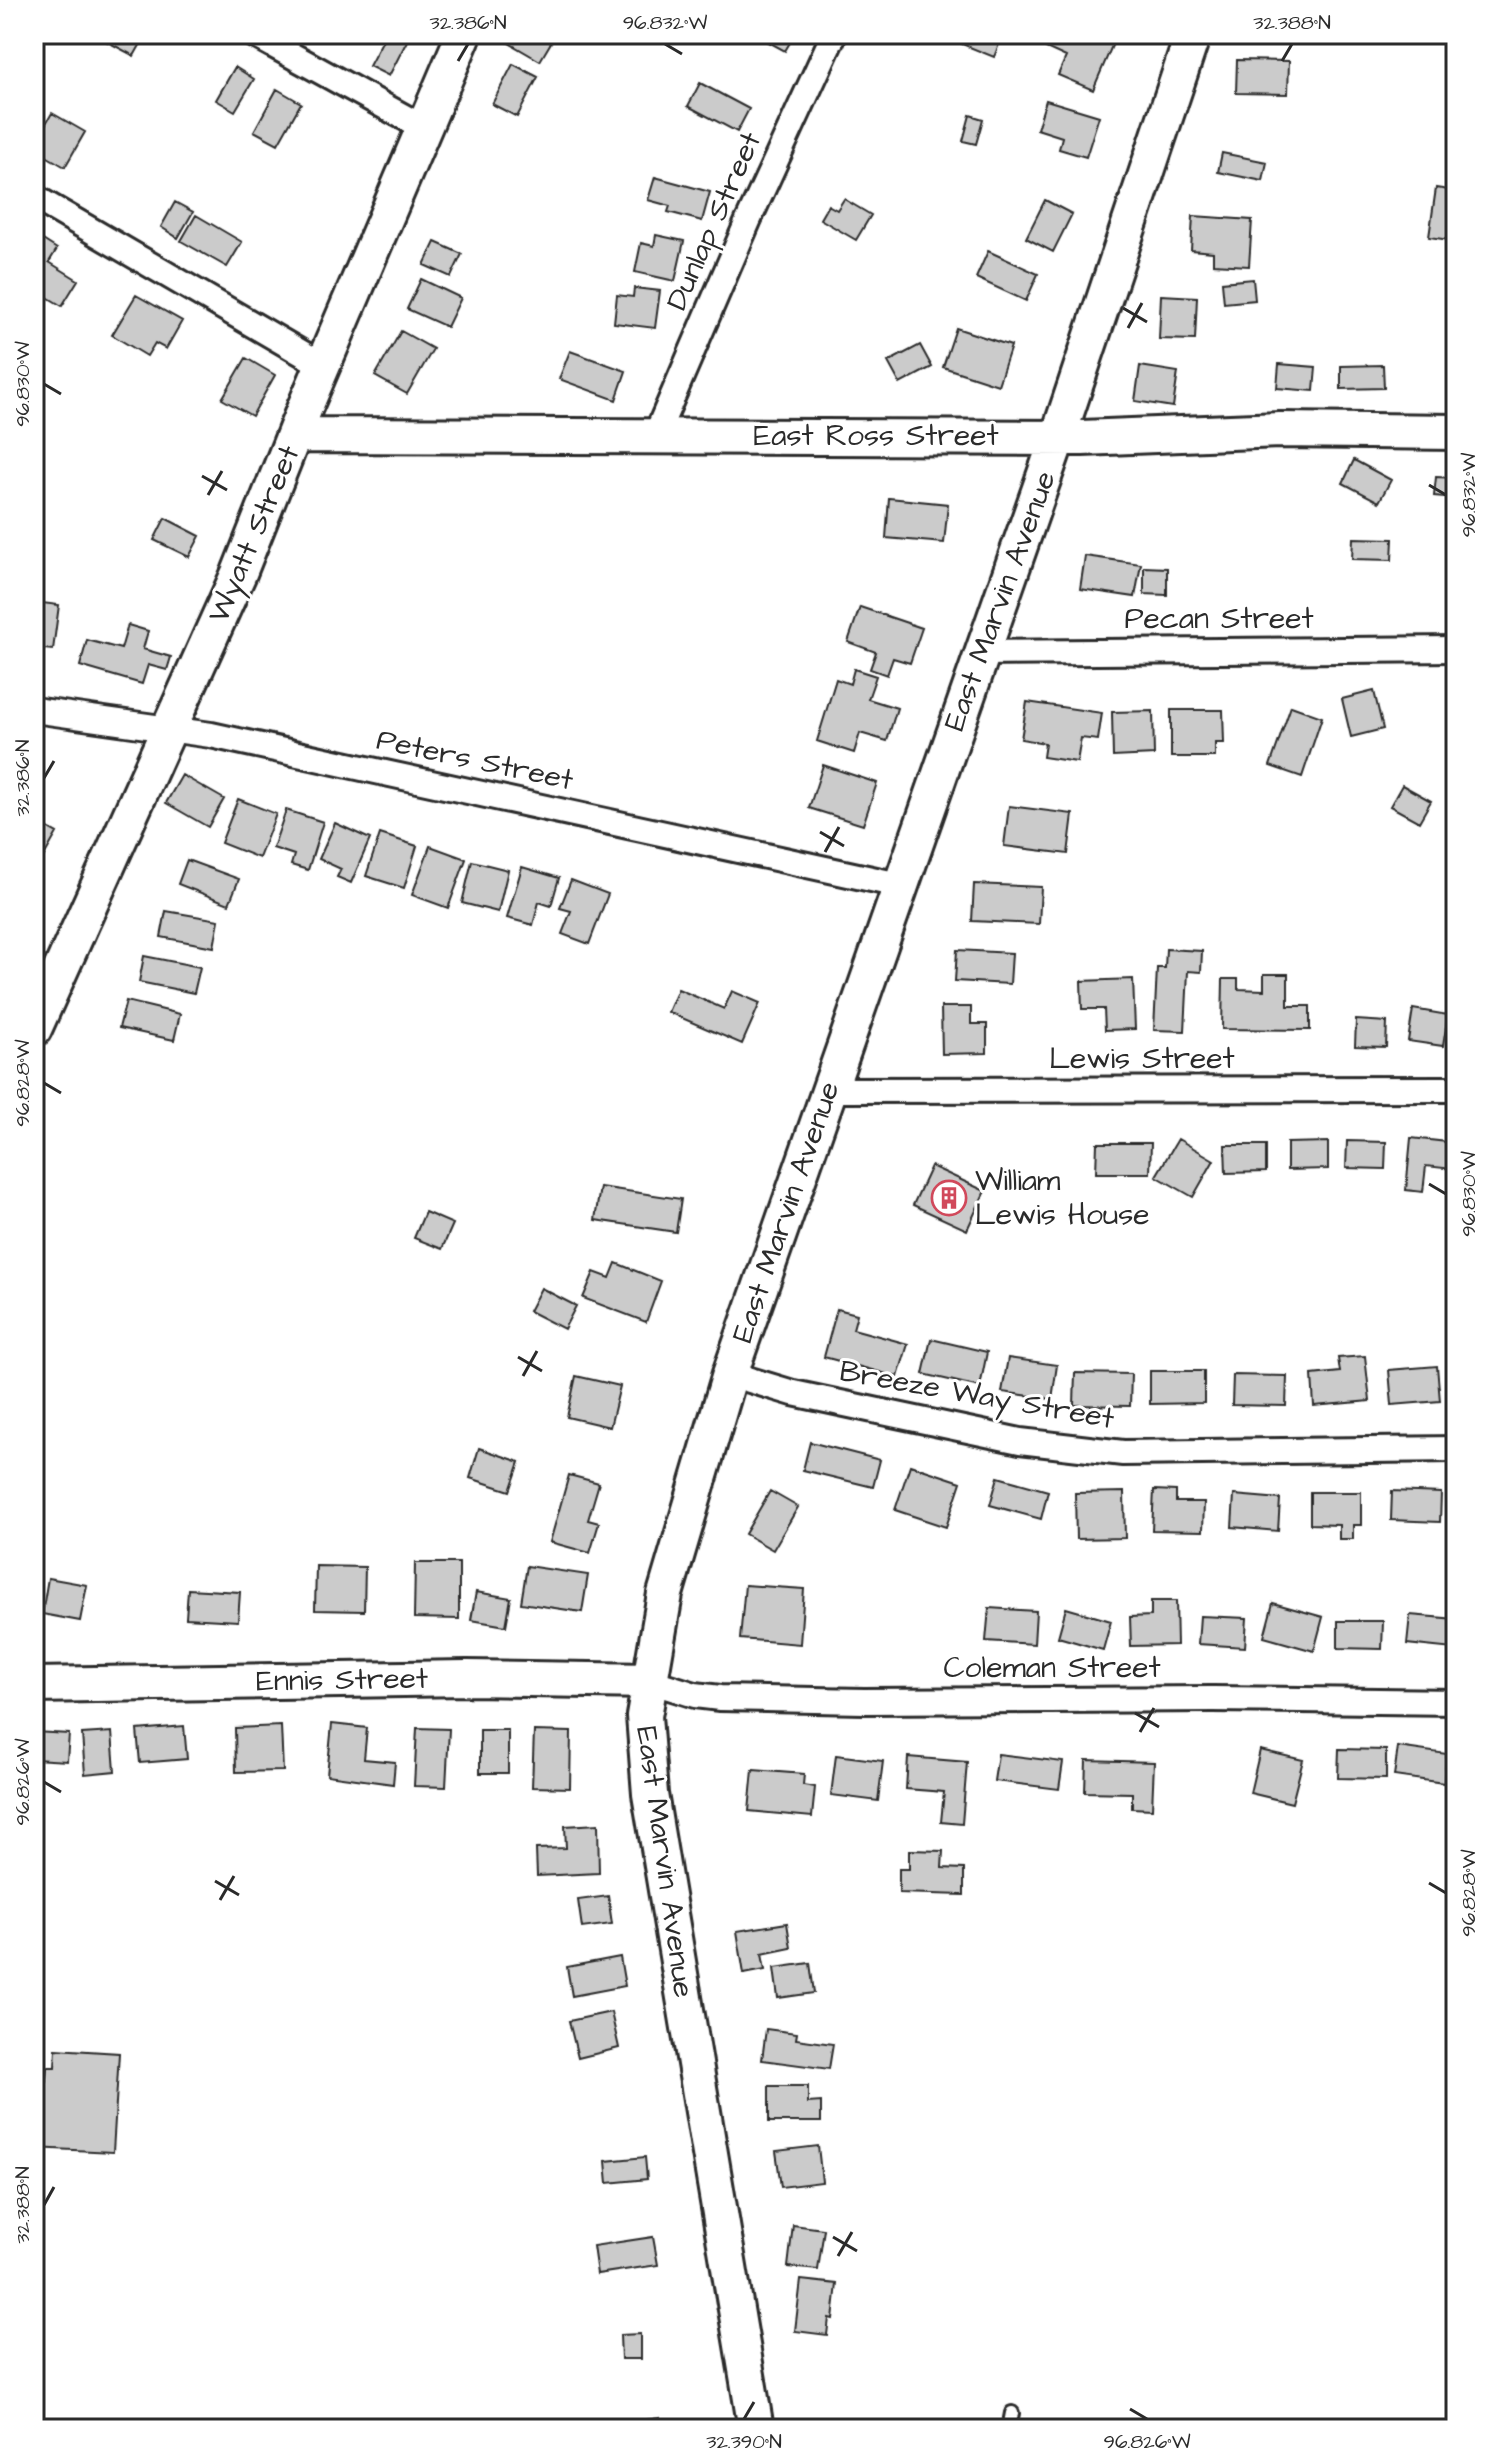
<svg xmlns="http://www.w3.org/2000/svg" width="1490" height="2463" font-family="'Architects Daughter',sans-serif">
  <rect width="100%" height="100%" fill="#fff"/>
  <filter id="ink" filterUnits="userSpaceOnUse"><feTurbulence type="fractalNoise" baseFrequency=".0125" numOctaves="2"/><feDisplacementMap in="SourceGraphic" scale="16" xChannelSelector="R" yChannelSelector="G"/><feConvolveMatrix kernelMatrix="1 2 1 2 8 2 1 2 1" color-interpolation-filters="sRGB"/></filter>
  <g filter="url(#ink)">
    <!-- building -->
    <path fill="#cbcbcb" stroke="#2b2b2b" stroke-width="2" d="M110,34H159L152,45L143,40L134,56L106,41Z
      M386,34H394L407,41L389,76L369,66Z
      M507,34H556L540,61L504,40Z
      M754,34H795L785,51Z
      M966,34H1003L994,57L962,44Z
      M1052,34H1117L1093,90L1058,75L1066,57L1046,48Z
      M1237,60L1289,61L1288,94L1236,93Z
      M513,64L538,77L517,117L492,104Z
      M235,67L254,79L235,111L216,100Z
      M700,83L749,109L737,132L688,106Z
      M277,89L301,103L278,144L254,131Z
      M1046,100L1099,116L1086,157L1059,149L1062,137L1037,129Z
      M52,113L85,132L65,167L34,149V144Z
      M970,115L983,119L976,144L963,141Z
      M1222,153L1267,162L1263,181L1218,172Z
      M655,177L710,192L702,221L668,212L670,206L648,200Z
      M1436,188L1456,191V241L1429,237Z
      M844,199L871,215L856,240L820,219L828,205L837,210Z
      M1045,200L1072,214L1053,252L1026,238Z
      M175,202L193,212L178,238L161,227Z
      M196,215L242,242L227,267L181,241Z
      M1193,216L1252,220L1249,266L1213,264V252L1191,250Z
      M35,235L57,249L49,262L78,280L62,306L34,289Z
      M656,235L684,241L675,281L635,272L641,243L654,246Z
      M435,242L462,254L451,277L424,265Z
      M988,251L1038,274L1026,301L976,278Z
      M421,279L461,298L447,327L407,309Z
      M1253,279L1255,300L1224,303L1222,282Z
      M634,288L660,291L655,328L614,323L617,295L633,297Z
      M136,295L182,321L166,349L155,343L147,356L112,335Z
      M1161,295L1197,297L1195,340L1159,339Z
      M956,328L1011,346L998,385L943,367Z
      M401,331L433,349L407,394L375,376Z
      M920,345L932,367L900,384L888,362Z
      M570,351L626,371L616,400L559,379Z
      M246,358L275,375L252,416L222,399Z
      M1279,364L1316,367L1314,391L1277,388Z
      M1383,365L1384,388L1341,389V366Z
      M1140,366L1178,372L1173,407L1135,401Z
      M1354,460L1391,480L1379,502L1343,483Z
      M1436,477L1456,478V498L1434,496Z
      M889,498L948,504L944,543L886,538Z
      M165,518L200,536L189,557L154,540Z
      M1353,538L1393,539L1392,560L1352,559Z
      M1085,556L1141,564L1135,597L1080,589Z
      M1144,567L1167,568V595L1144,594Z
      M34,602L59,605L53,650L34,648Z
      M860,607L922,628L910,663L893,658L887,675L870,669L876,652L848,642Z
      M128,625L148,631L143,649L171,657L167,670L148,665L142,684L80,666L87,640L121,649Z
      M854,669L876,676L868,699L897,708L887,741L860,733L854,753L817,741L836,679L850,684Z
      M1374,691L1383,729L1351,737L1342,699Z
      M1027,702L1102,713L1098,740L1081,738L1077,762L1043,757L1045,743L1021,739Z
      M1291,706L1322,717L1302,777L1270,766Z
      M1171,710H1223L1224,743H1215V757H1171Z
      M1153,711L1154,755L1113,757L1112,712Z
      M823,765L877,783L863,825L809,808Z
      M182,775L224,799L208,827L166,803Z
      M1402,785L1431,801L1419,822L1390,806Z
      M238,799L276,814L259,858L221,843Z
      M1009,806L1073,814L1068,854L1004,846Z
      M286,810L323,822L308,870L291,865L294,855L273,848Z
      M34,820L57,833L40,863L34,860Z
      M335,823L370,839L351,883L337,877L341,869L319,859Z
      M380,834L417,846L404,888L366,876Z
      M430,846L466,859L448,908L412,895Z
      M187,860L239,879L229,904L178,884Z
      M472,861L508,870L498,912L462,903Z
      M522,867L559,878L551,906L539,902L533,925L507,918Z
      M571,880L608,894L589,944L562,934L571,911L560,908Z
      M974,884L1041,887L1039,924L972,921Z
      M166,911L219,920L214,947L161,937Z
      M1166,949L1202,951L1201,972L1188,971L1185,1031L1154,1030L1157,968H1165Z
      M957,950L1012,953L1010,984L955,981Z
      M144,956L200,967L194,993L139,982Z
      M1264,974H1288V1006H1310V1030L1222,1029L1223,979H1238V989L1264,990Z
      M1133,979L1135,1029L1105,1030L1104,1009H1082L1081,981Z
      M678,989L724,1009L732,991L760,1003L742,1044L668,1012Z
      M126,1001L180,1014L174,1040L119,1028Z
      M941,1007H971V1024H987V1053L942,1054Z
      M1413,1009L1448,1015L1443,1046L1408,1041Z
      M1356,1020L1387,1022L1386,1047L1355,1046Z
      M1411,1138L1456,1143L1453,1169L1426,1166L1423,1192L1406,1190Z
      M1178,1139L1214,1160L1193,1197L1156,1176Z
      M1347,1141L1386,1142L1385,1169L1346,1168Z
      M1328,1142V1169L1287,1170V1143Z
      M1097,1143H1151L1150,1173H1096Z
      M1225,1145H1266V1172L1226,1173Z
      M931,1166L985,1191L967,1230L913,1205Z
      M600,1187L681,1199L676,1232L595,1220Z
      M425,1212L453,1224L442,1249L414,1238Z
      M616,1263L661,1281L646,1322L583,1298L594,1272L610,1278Z
      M541,1288L576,1306L564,1329L529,1311Z
      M837,1309L857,1314L853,1329L908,1344L898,1377L824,1357Z
      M931,1339L987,1352L980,1387L923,1374Z
      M1365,1356L1370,1401L1314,1406L1312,1375L1340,1372L1338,1358Z
      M1008,1358L1057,1365L1052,1399L1002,1392Z
      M1437,1366L1440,1401L1392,1405L1389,1370Z
      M1150,1371H1204V1403L1150,1404Z
      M1075,1373L1131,1374L1130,1406L1074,1405Z
      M1233,1375L1287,1376L1286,1406L1232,1405Z
      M576,1376L620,1386L610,1427L567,1417Z
      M810,1442L880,1460L873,1487L803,1470Z
      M479,1448L520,1462L510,1491L470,1478Z
      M910,1465L961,1482L946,1527L895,1510Z
      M569,1475L599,1483L588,1520L599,1523L590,1553L550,1542Z
      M998,1477L1048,1491L1041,1519L990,1505Z
      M1154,1490L1176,1491V1502H1204L1203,1531L1152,1530Z
      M770,1491L798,1507L773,1550L745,1534Z
      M1392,1491L1441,1493L1440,1522L1391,1520Z
      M1124,1492L1125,1538L1076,1539L1075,1493Z
      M1310,1492H1361V1525H1353V1539H1339V1525L1310,1524Z
      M1234,1495L1280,1499L1278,1531L1232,1527Z
      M415,1563H459V1619L414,1618Z
      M316,1566L365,1567L364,1611L315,1610Z
      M527,1566L588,1575L582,1612L521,1603Z
      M48,1578L87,1585L80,1621L42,1614Z
      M745,1585L804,1589L800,1644L740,1639Z
      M188,1589L240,1592L238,1621L186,1618Z
      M476,1592L511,1598L506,1626L471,1620Z
      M1151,1601H1176L1177,1645L1131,1646L1130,1617L1151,1616Z
      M1273,1603L1323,1617L1314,1651L1264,1637Z
      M989,1608L1036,1611L1034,1644L986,1641Z
      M1066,1608L1111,1621L1103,1650L1058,1637Z
      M1410,1615L1456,1619L1453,1649L1407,1644Z
      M1200,1616L1247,1618L1245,1647L1198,1644Z
      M1338,1621H1383L1382,1649L1338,1648Z
      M332,1724L367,1728L364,1759L395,1762L393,1784L327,1775Z
      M184,1726L187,1759L140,1763L137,1730Z
      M281,1726L283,1771L236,1772L235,1728Z
      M417,1728L449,1729L446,1787L414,1786Z
      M480,1730H508V1773H480Z
      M534,1731L571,1732L570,1788L532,1787Z
      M34,1732L69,1734L67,1761L34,1759Z
      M112,1732L115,1771L85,1774L82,1734Z
      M1398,1747L1447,1754L1444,1783L1394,1776Z
      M1339,1749L1386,1750V1779L1338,1778Z
      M1260,1750L1303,1760L1292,1803L1250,1793Z
      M998,1754L1063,1762L1059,1789L994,1781Z
      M836,1755L883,1761L878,1801L831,1795Z
      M908,1757L967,1762L962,1824L941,1822L944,1792L906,1789Z
      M1086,1760L1154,1762L1152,1809L1132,1808V1793L1085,1792Z
      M753,1770L804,1774L803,1785L815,1787L812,1817L749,1811Z
      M598,1824L599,1873L537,1876L536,1849L566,1848L565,1826Z
      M909,1850L943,1851L942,1868L964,1869V1895L899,1893V1869H909Z
      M608,1896L612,1924L582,1928L578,1900Z
      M787,1923L791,1948L762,1954L765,1970L744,1974L737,1931Z
      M620,1957L625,1986L572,1996L567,1967Z
      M810,1963L814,1993L778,1998L774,1968Z
      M611,2012L619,2048L578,2058L569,2021Z
      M766,2029L797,2033L796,2039L833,2044L829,2069L762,2060Z
      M56,2049L119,2053L113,2152L34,2148V2104H44L47,2067H55Z
      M769,2086H808V2103L821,2102V2122H769Z
      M818,2146L822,2182L781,2187L776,2151Z
      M645,2157L647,2179L608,2183L606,2161Z
      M793,2225L824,2229L818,2270L788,2267Z
      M653,2237L658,2265L597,2274L593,2246Z
      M801,2280L837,2284L833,2319L829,2318L827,2335L795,2331Z
      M640,2334V2359H621L620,2335Z
      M660,2418L661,2429H631L630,2422Z"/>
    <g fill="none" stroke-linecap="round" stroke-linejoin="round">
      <!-- lane casing -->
      <g stroke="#2b2b2b" stroke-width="18">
        <path id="lane" d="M1009,2429L1012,2413"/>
      </g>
      <!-- street casing -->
      <g stroke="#2b2b2b" stroke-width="30">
        <path id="street" d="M253,34L424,128
          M34,197L324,366
          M656,435L748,221L834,34
          M982,653L1456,649
          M34,710L211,735L899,885
          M827,1090L1456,1089
          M730,1374L793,1393L1020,1441L1123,1453L1456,1449
          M650,1681L695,1695L720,1698L864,1701L1213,1699L1456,1702"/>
      </g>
      <!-- secondary casing -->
      <g stroke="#2b2b2b" stroke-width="40">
        <path id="secondary" d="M295,435L1082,438L1280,430L1456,432
          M34,1029L239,573L305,407L464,34
          M34,1685L467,1678L650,1681
          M756,2429L650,1794L644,1716L665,1594L730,1374L1058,437L1193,34"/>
      </g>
      <!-- lane -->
      <use href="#lane" stroke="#fff" stroke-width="12"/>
      <!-- street -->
      <use href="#street" stroke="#fff" stroke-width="24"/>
      <!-- secondary -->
      <use href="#secondary" stroke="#fff" stroke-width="34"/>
    </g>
  </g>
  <!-- ticks -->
  <path fill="none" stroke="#2b2b2b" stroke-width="3" d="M665,44L682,54M458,61L468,44M1282,61L1292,44M1123,308L1147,322M1128,328L1142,303M44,384L61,394M202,476L227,490M1429,485L1446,495M208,495L222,471M44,778L54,761M820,832L844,846M825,852L839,827M44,1083L61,1093M1429,1184L1446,1194M518,1357L542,1371M523,1376L537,1351M1135,1713L1159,1727M1140,1732L1154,1708M44,1782L61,1792M215,1881L239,1895M1429,1883L1446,1893M220,1900L234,1876M44,2205L54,2187M833,2237L857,2251M838,2256L852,2232M1130,2409L1147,2419M744,2419L754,2402"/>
  <!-- icons -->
  <defs>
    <g id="building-ring" transform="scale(1.8)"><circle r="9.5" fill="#fff" stroke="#d1495b" stroke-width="1.5"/><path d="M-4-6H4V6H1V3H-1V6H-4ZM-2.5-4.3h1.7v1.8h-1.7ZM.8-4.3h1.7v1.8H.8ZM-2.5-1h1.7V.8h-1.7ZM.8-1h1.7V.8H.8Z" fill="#d1495b"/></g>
  </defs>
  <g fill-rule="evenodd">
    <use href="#building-ring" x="949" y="1198"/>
  </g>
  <g text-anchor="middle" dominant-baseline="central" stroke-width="6" stroke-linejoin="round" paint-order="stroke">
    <!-- street labels -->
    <g font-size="30" fill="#2b2b2b" stroke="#fff">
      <text transform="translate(714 221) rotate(-66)">Dunlap Street</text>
      <text x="876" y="436">East Ross Street</text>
      <text transform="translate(254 534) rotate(-67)">Wyatt Street</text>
      <text transform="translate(1000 601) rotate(-70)">East Marvin Avenue</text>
      <text x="1219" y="619">Pecan Street</text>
      <text transform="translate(475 760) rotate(12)">Peters Street</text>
      <text x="1142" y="1059">Lewis Street</text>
      <text transform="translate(786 1212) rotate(-71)">East Marvin Avenue</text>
      <text transform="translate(977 1395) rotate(10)">Breeze Way Street</text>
      <text x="1052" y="1668">Coleman Street</text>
      <text transform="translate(342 1680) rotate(-1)">Ennis Street</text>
      <text transform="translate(665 1862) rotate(82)">East Marvin Avenue</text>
    </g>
    <!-- poi labels -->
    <g font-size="30" fill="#2b2b2b" stroke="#fff" text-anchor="start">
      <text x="975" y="1181">William<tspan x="975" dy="34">Lewis House</tspan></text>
    </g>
  </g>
  <!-- margin -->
  <rect width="1490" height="2463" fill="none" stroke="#fff" stroke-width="88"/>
  <rect x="44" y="44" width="1402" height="2375" fill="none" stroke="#2b2b2b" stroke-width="3"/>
  <g font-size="20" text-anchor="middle" fill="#2b2b2b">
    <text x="468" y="29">32.386°N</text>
    <text x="665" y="29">96.832°W</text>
    <text x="1292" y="29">32.388°N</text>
    <text transform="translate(22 384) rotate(-90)" y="7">96.830°W</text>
    <text transform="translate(1468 495) rotate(-90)" y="7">96.832°W</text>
    <text transform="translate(22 778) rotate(-90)" y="7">32.386°N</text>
    <text transform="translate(22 1083) rotate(-90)" y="7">96.828°W</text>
    <text transform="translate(1468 1194) rotate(-90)" y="7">96.830°W</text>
    <text transform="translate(22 1782) rotate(-90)" y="7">96.826°W</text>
    <text transform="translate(1468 1893) rotate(-90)" y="7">96.828°W</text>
    <text transform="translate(22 2205) rotate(-90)" y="7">32.388°N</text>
    <text x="744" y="2448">32.390°N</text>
    <text x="1147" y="2448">96.826°W</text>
  </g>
</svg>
